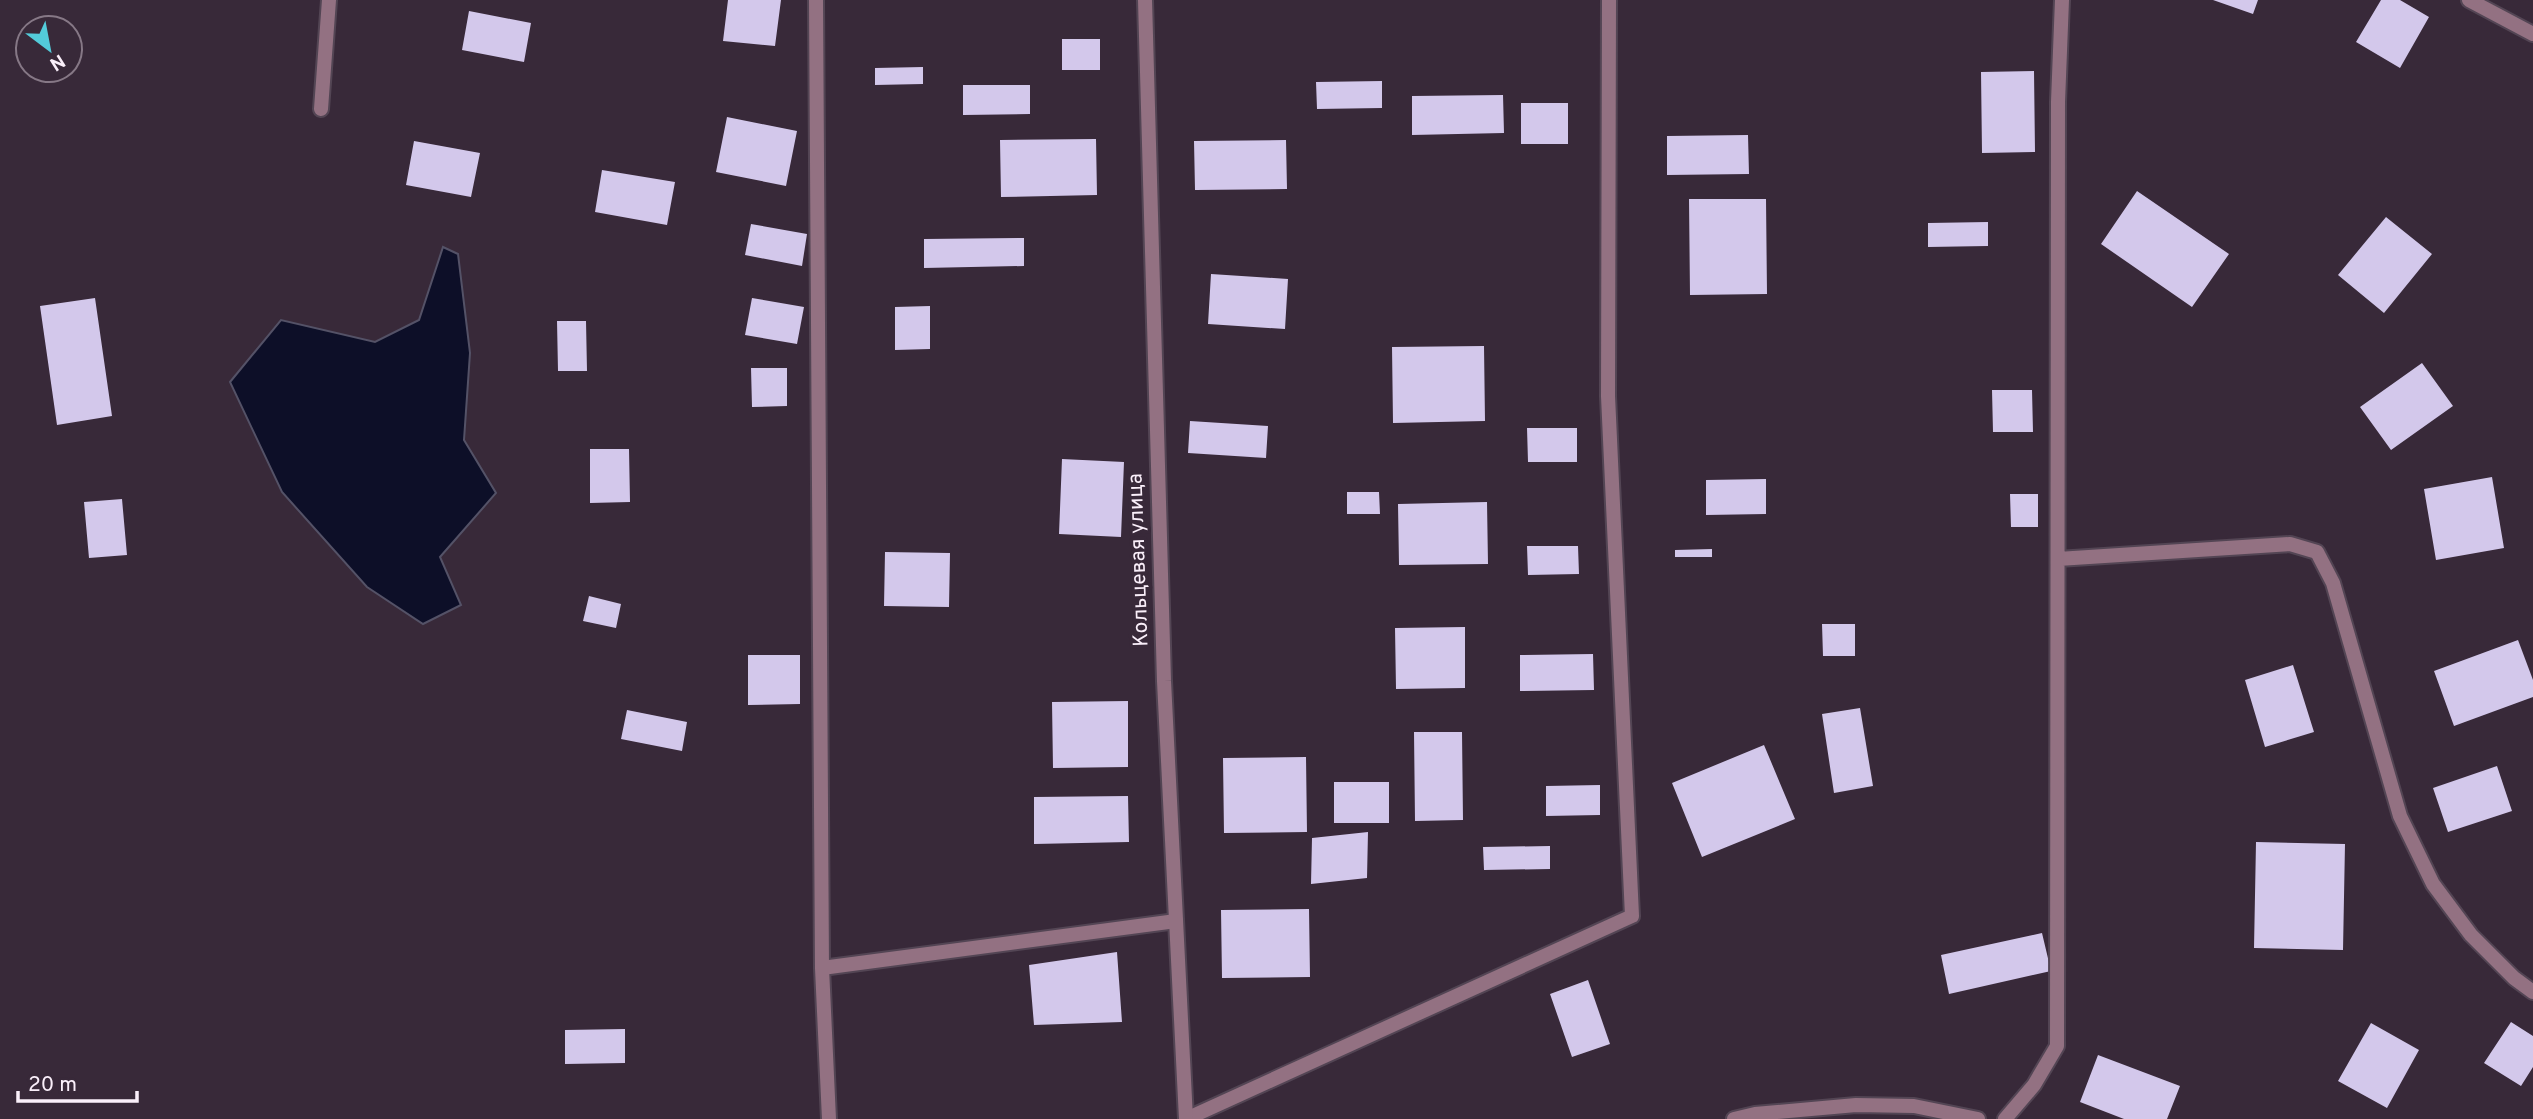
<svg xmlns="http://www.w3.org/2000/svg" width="2533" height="1119" font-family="Overpass,sans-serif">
  <rect width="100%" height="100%" fill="#382939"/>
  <!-- water -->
  <path fill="#0d0f28" stroke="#545267" stroke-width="2" d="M443,247L458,254L470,353L464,440L496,493L440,557L461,605L423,624L367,587L282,492L230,382L281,320L375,342L419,320Z"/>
  <!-- building -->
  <path fill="#d3c8eb" d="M728,0H781L775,46L723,41Z
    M2213,0H2258L2253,14Z
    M2381,0H2400L2429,17L2400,68L2356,42Z
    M469,11L531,23L524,62L462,50Z
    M1062,39H1100V70H1062Z
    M923,67V84L875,85V68Z
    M2034,71L2035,152L1982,153L1981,72Z
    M1382,81V108L1317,109L1316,82Z
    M963,85H1030V114L963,115Z
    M1503,95L1504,133L1412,135V96Z
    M1521,103H1568V144H1521Z
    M727,117L797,131L786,186L716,172Z
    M1748,135L1749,174L1667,175V136Z
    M1096,139L1097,195L1001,197L1000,140Z
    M1286,140L1287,189L1195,190L1194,141Z
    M414,141L480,153L471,197L406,185Z
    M602,170L675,182L667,225L595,212Z
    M2137,191L2229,254L2192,307L2101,244Z
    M1689,199H1766L1767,294L1690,295Z
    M2386,217L2432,254L2384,313L2338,275Z
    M1988,222V246L1928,247V223Z
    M751,224L807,234L802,266L745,255Z
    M1024,238V266L924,268V239Z
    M1211,274L1288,279L1285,329L1208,324Z
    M95,298L112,416L57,425L40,306Z
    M752,298L804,307L797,344L745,335Z
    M930,306V349L895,350V307Z
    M557,321H586L587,371H558Z
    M1484,346L1485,421L1393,423L1392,347Z
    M2422,363L2453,406L2391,450L2360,407Z
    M751,368H787V406L752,407Z
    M1992,390H2032L2033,432H1993Z
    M1190,421L1268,426L1266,458L1188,453Z
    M1527,428H1577V462H1528Z
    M590,449H629L630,502L590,503Z
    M1062,459L1124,462L1121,537L1059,534Z
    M2492,477L2504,548L2436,560L2424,489Z
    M1766,479V514L1706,515V480Z
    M1347,492H1379L1380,514H1347Z
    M2010,494H2038V527H2011Z
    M122,499L127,555L89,558L84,502Z
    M1487,502L1488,564L1399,565L1398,504Z
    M1527,546H1578L1579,574L1528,575Z
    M1712,549V557H1675V550Z
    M885,552L950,553L949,607L884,606Z
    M589,596L621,604L616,628L583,621Z
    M1822,624H1855V656H1823Z
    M1465,627V688L1396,689L1395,628Z
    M2518,640L2533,680V697L2454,726L2434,671Z
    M1593,654L1594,690L1520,691V655Z
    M748,655H800V704L748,705Z
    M2293,665L2314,732L2265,747L2245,680Z
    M1128,701V767L1053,768L1052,702Z
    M1860,708L1873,786L1834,793L1822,714Z
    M627,710L687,722L682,751L621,739Z
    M1414,732H1462L1463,820L1415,821Z
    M1764,745L1795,819L1702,857L1672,783Z
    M1306,757L1307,832L1224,833L1223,758Z
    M2497,766L2512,811L2448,832L2433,788Z
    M1334,782H1389V823H1334Z
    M1600,785V815L1546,816V786Z
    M1128,796L1129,842L1034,844V797Z
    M1368,832L1367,878L1311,884L1312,838Z
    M2256,842L2345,844L2343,950L2254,948Z
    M1550,846V869L1484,870L1483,847Z
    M1309,909L1310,977L1222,978L1221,910Z
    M2042,933L2051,971L1949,994L1941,955Z
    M1117,952L1122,1022L1034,1025L1029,965Z
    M1588,980L1610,1044L1572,1057L1550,994Z
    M2511,1022L2533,1036V1067L2521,1086L2484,1063Z
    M2371,1023L2419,1050L2387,1108L2338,1081Z
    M625,1029V1063L565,1064V1030Z
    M2098,1055L2180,1086L2167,1119H2124L2080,1102Z"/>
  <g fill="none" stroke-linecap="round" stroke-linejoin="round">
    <!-- service casing -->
    <g stroke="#534554" stroke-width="18">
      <path id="service" d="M816,0L822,968L829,1119
        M321,109L329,0
        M2058,559L2290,544L2317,552L2333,583L2400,816L2433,884L2471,935L2514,978L2533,992
        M822,968L1176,921
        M1186,1119L1632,916L1608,396L1609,0
        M1734,1119L1755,1114L1856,1105L1914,1106L1978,1119
        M2005,1119L2034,1085L2057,1046L2058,102L2062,0"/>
    </g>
    <!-- minor casing -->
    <g stroke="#534554" stroke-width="18">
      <path id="minor" d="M1145,0L1164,681L1186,1119
        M2469,0L2533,34"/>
    </g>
    <!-- service -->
    <use href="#service" stroke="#937182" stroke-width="14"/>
    <!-- minor -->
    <use href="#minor" stroke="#937182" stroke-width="14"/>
  </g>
  <g text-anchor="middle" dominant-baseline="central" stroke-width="7" stroke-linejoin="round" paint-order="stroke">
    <!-- street labels -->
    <g font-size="21" fill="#faeffa" stroke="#382939">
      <text transform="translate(1139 560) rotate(-92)">Кольцевая улица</text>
    </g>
  </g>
  <!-- north arrow -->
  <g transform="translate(49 49) rotate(148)"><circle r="33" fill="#382939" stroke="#867886" stroke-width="2"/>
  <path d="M0-5L12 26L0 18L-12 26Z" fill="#53cbda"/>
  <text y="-10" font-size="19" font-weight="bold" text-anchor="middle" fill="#faeffa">N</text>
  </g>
  <!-- scale -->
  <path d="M18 1091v10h119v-10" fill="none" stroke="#faeffa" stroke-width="3.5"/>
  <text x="28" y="1091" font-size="21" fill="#faeffa" stroke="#382939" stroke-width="5" paint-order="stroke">20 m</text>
</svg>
